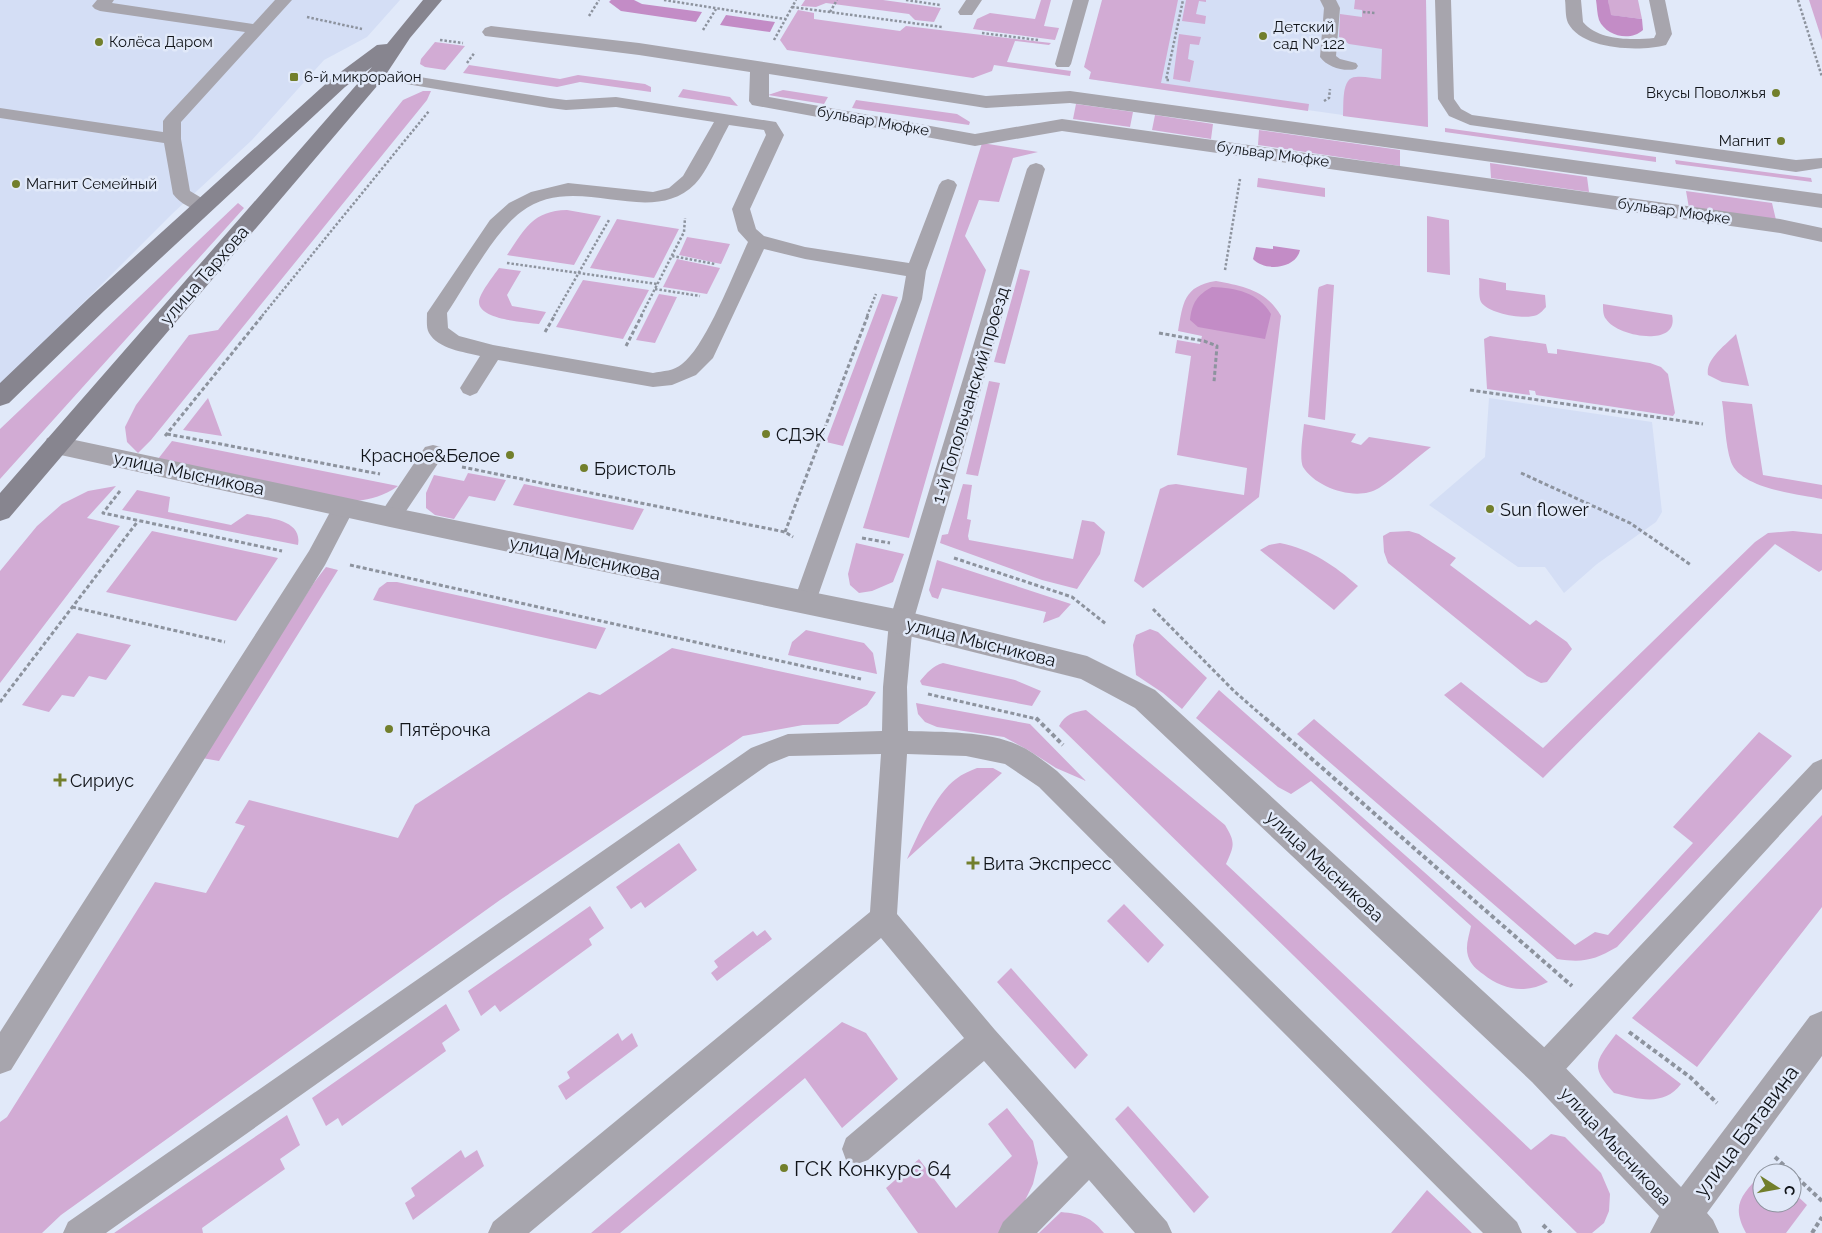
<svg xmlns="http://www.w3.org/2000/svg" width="1822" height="1233" font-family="Raleway,sans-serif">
  <rect width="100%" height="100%" fill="#e1e9f9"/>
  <!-- built -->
  <path fill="#d4def5" d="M0,0H400L367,37L324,60L252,140L172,214L0,386Z
    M1110,0H1426L1428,127L1089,79Z
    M1489,398L1652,422L1662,512L1656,522L1597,564L1564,593L1545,567H1518L1429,505L1485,457Z"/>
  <!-- green -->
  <path fill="#d2abd4" d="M805,0H883L941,8L934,22L915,20L909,14L826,3L816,7L801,6Z
    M1041,0H1051L1044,26L1059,28L1055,40L973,29L977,19L990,13L1035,19Z
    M1102,0H1178L1161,83L1309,104L1308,111L1089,79L1091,72L1084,67Z
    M1186,0H1206V2L1199,1L1196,14L1206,16L1205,24L1182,21Z
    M1355,0H1426L1428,127L1343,116C1344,104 1341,77 1356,77C1365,76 1373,79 1381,79L1382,49L1349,44L1339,37L1340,14L1362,17V10L1354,9Z
    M1608,0H1638L1642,19L1610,15Z
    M1809,0H1822V40Z
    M798,10L814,13V19L900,31L906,26L1051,43L1049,45L1015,41L1007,62L1071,71L1070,76L994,65L992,71L973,78L787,50L780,40Z
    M1179,34L1201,37L1199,45L1190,44L1188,59L1194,61L1190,82L1173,79Z
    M435,42L465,46L445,70L425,67L420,64L421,59Z
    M469,65L560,79L578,75L645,84L651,87V92L580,82L557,87L463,73Z
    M683,89L730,97L738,106L678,97Z
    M783,90L828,97L824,104L768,95Z
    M423,91H431L427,100L151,440L138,453L127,442L125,427L136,405L189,335L218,330L403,100Z
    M856,100L957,114L970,122L969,125L852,108Z
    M1076,104L1133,112L1130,127L1073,119Z
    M1155,115L1213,124L1211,139L1152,130Z
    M1445,128L1656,157V162L1445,132Z
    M1259,130L1400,150V166L1258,145Z
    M982,143L1038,152L1013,158L999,202L979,200L965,236L986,270L909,538L863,528Z
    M1675,160L1811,178L1812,182L1676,164Z
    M1490,163L1587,177L1589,192L1491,178Z
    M1258,178L1325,188V197L1257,187Z
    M1686,191L1772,203L1776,220L1689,208Z
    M238,203L244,208L0,479V429Z
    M567,210L601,216L574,265L507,255C525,229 532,211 567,210Z
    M1427,216L1449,220L1450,275L1427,272Z
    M617,219L679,229L654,278L590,268Z
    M687,237L730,244L721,264L679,255Z
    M677,259L720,268L707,294L663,287Z
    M499,268L521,271L507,295L512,306L546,312L539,324C525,322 479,320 479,302C479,294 494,275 499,268Z
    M1020,269L1030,271L1005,364L994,362Z
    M1479,278L1506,283V290L1545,295L1546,307C1543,310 1541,313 1537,315C1525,320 1489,314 1481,302C1478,296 1480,285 1479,278Z
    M583,280L649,290L623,339L556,327Z
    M1216,281C1243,286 1266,290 1281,316L1259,497L1143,588L1134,581L1160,489L1168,485L1176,484L1244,495L1247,468L1177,455L1191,356L1175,353L1177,340L1200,344L1202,336L1178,331C1183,304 1183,286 1216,281Z
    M1327,284L1334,285L1325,420L1308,417L1318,290L1319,287Z
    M659,294L677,297L655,343L636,340Z
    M882,294L898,297L843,446L826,442Z
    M1603,304L1672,315C1680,348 1617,337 1606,319C1603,316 1603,309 1603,304Z
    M1736,334L1749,386L1722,382L1708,375C1705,359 1726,345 1736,334Z
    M1490,336L1546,344L1548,353L1557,354V349L1650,363L1661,367L1668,374L1675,413L1673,416L1536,395L1535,391L1529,390L1530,395L1487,389L1484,339Z
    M989,381L1000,383L978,476L966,474Z
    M208,398L222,436L183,430Z
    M1722,401L1752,404L1763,475L1822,485V499C1798,494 1741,489 1731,462C1725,444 1725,420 1722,401Z
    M1304,424L1356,434L1351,442L1361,445L1369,437L1431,447C1415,459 1395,478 1379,488C1357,502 1316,488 1303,467C1299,459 1303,434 1304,424Z
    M172,441L398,486C384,496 372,499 356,501L158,459Z
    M468,473L506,480L495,501L469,496L454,519L435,515L426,508V493L434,475L464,481Z
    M524,484L644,509L633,530L513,505Z
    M963,484L972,485L967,519L971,520L968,536L969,540L1073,559L1082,520L1094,522L1105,532L1100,554L1077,589L1042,580L940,543L942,535L948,534Z
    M116,486L87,518L120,526L0,683V571L37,526L62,504L88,491Z
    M137,490L170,497L168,512L231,525L247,514C265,518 303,518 298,545L122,510Z
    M152,531L278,558L236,621L106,592Z
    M1409,531L1419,534L1456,558L1450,565L1530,625L1536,620L1567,642L1572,649L1547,682L1541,683L1527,676L1388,563L1384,552L1383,536L1390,532Z
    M1793,531L1822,534V570L1819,572L1775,544L1543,778L1444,695L1461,682L1543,748L1755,542L1768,533Z
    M856,543L904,554L893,582L872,591L859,593L850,585L848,574Z
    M1280,543C1311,549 1335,566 1358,586L1334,610L1260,550L1269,545Z
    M937,560L1071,604L1059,617L1043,623L1046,612L942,588L938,599L932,597L929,590Z
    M326,567L338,570L219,761L202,758L313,584Z
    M387,582H397L606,628L596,649L373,600L379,588Z
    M1150,629L1158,632L1207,678L1182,709L1163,693L1136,675L1133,645L1136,635Z
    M806,630L864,643L873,653L877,674L788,655L792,642Z
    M77,633L131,645L106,680L89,676L74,697L62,695L49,712L22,705Z
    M672,648L876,692L867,705L838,724L803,725L743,736L500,900L61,1215L42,1233H0V1122L7,1117L155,882L206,893L245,826L235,823L249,800L398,838L415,805L589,692L600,695Z
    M943,663L1015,680L1041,691L1032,706L922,685L920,681C927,673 932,666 943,663Z
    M1219,690L1548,982C1525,994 1503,990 1483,974C1476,969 1471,965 1468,956C1465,946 1469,936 1471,926L1311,781L1291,794L1278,787L1196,718Z
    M916,703L1030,724L1086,781L1056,768L1028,750L1004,737L937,727L925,722L918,714Z
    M1086,710L1225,825C1236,843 1234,846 1226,864L1531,1150L1551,1134L1565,1137L1601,1173L1610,1194L1609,1211L1604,1223L1592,1233H1577L1059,726C1065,714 1074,712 1086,710Z
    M1314,719L1575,945L1595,932L1608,935L1693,843L1673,827L1759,732L1792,756L1617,947C1594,960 1584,963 1557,959L1297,734Z
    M977,768H993L1002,773L907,859C917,837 936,793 956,779C962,774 970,771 977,768Z
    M1822,815V907L1697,1067L1632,1018Z
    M679,843L697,870L645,908L641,902L631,909L616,887Z
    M1124,904L1164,945L1148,963L1107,921Z
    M590,906L604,928L589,939L592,945L500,1012L495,1005L481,1016L468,991Z
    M765,930L772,939L717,981L711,973L718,967L714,961L753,931L757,936Z
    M1011,968L1088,1055L1075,1069L997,982Z
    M446,1004L460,1030L442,1043L446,1051L342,1126L338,1118L326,1126L312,1098Z
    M842,1022L866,1033L898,1079L842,1128L805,1078L620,1233H591Z
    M618,1033L622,1041L632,1033L638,1046L566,1100L558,1086L570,1078L567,1072Z
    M1616,1034L1681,1084C1664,1107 1638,1099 1614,1093C1589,1066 1596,1061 1616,1034Z
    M1128,1106L1209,1197L1194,1213L1115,1119Z
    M1007,1108L1033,1141L1038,1163L1033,1184L1018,1215L1000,1233H918L886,1188L919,1159L956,1208L1012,1156L988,1124Z
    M287,1115L300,1145L280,1159L285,1169L202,1228L203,1233H114Z
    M461,1150L465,1158L477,1150L484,1166L413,1220L405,1203L415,1196L411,1188Z
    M1762,1173V1203H1792V1191L1807,1205L1786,1233H1746C1730,1204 1743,1194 1762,1173Z
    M1427,1190L1472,1233H1391Z
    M1061,1212C1082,1214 1091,1217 1104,1233H1039Z"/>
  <!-- forest -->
  <path fill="#c38cc6" d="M611,0H634L642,4L702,12L696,22L621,11L609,2Z
    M1596,0H1608L1611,15L1642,19L1643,30C1630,42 1606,36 1599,20C1597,14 1597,6 1596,0Z
    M726,15L775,22L770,32L720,25Z
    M1273,246L1300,250C1296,269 1265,272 1253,259L1256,247L1273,249Z
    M1212,287C1236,288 1258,292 1271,314L1265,339L1198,327L1190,320C1192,303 1197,295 1212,287Z"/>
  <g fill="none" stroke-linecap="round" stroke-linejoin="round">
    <!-- path-far2 -->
    <path stroke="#8d939e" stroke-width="2.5" stroke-dasharray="2.5 2" stroke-linecap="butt" d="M664,0L785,19
      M906,0L940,5
      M1798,0L1822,77
      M792,7L942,27
      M830,12L837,0
      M1363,12L1376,13
      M589,16L599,0
      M307,17L362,29
      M703,30L716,9
      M982,33L1038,40
      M440,40L463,43
      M774,40L796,0
      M467,63L475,52
      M1169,80H1166L1183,0
      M1324,101L1329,98L1330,89
      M672,256L715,264
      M507,263L657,284
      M1225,270L1240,179
      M655,289L700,296
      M262,316L429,111
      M554,316L609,220
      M641,316L684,232L685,218
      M867,316L876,294"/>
    <!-- path-far1 -->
    <path stroke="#8d939e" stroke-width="3" stroke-dasharray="4 2.5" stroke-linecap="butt" d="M545,332L555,315
      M1159,333L1204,341L1217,346L1214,382
      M626,346L642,315
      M1470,390L1703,424
      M167,434L380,474
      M165,436L263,315
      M462,467L785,532L793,537
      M1521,473L1630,523L1691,565
      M120,491L103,513L282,551
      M785,532L868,315
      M862,538L890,543
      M954,558L1072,597L1106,624
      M350,565L861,679
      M72,607L225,642
      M1153,609L1235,692L1266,719
      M928,694L1037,719
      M0,702L138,521"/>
    <!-- path -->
    <path stroke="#8d939e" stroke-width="4" stroke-dasharray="4.5 3" stroke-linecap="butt" d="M1036,718L1063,745
      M1265,718L1572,986
      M1629,1032L1690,1077L1717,1103
      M1775,1157L1822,1201
      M1543,1225L1551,1233
      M1812,1233L1822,1217"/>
    <!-- lane -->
    <path fill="#a7a5ad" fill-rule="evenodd" d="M97,0H114L112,3L253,24L275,0H292L181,122V139L190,191L210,203L213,207L210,211C199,214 180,204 173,194L164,143L0,118V108L163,132V121L166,117L245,32L100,11L95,9L92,6Z
      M966,0H982L972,15H960L958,12Z
      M1073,0H1089L1071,64L1069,67H1057L1055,64Z
      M1320,0H1336L1340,8L1336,56L1340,59L1356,63L1358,66L1356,69C1344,72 1327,67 1320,57L1324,8Z
      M1435,0H1451L1454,99L1461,109L1472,115L1796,160L1822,158V168L1796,172L1470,125L1449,116L1438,99Z
      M1565,0H1581L1583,22C1599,41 1632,40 1654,38L1656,34L1649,0H1665L1672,34L1666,45C1640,52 1582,50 1568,23C1565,16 1566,7 1565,0Z
      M376,70L550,98L566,100L616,97L776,122L784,135L750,209L756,229L764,236L805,247L909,263L939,185L942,181L948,179L954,181L957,185L926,271L922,299L813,610L805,613L797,610L793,603L902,299L906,276L805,259L764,249L713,358L696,375L672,385L653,387L498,360L477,393L470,396L463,393L460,388L480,356C464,352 438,349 429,333C426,328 427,319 427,313L490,220L509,203L531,192L568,183L653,192L669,188L683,176L714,122L616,107L566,110L550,108L370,78L368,75L370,72ZM729,125L764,130L766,135L732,209L738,231L748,242C734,272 706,346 682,364C674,371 663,371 653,373L493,345L459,336L448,328L447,313C466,285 494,232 521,212C576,170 649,230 695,184C707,172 720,141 729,125Z
      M1036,163L1042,165L1045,169L913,622L907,687L908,731C941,732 988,731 1018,745C1032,751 1045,762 1057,771L1517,1222L1522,1233H1483L1039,787L1005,764L966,756L907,754L897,914L995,1030L1167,1222L1172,1233H1135L1089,1180L1037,1233H998L1003,1222L1068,1157L984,1061L868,1160L857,1164L846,1160L842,1149L846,1138L964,1038L881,938L529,1233H488L493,1222L870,912L881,754L789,756L769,764L106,1233H63L68,1222L751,748L788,734L882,731L883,687L889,622L1027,169L1030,165Z
      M433,445L441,447L444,453L441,459L398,523L390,526L382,523L379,517L382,511L425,447Z
      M344,498L352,501L355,507L325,565L11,1070L0,1074V1032L309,551L336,501Z
      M1822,759V789L1555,1081L1544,1085L1533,1081L1529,1070L1533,1059L1813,763Z"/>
    <!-- street -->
    <path fill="#a7a5ad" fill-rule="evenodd" d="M491,26L639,43L986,96L1070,91L1822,194V208L1070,103L986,108L769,74V97L975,134L1062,119L1780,219L1822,228V242L1780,233L1062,131L975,146L752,105L749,101L750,72L639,55L485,36L482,32L485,28Z
      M56,436L390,507L901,610L1087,656L1155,690L1556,1058L1681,1187L1810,1016L1822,1011V1056L1707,1213L1713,1220L1719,1233H1650L1659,1216L1532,1082L1135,708L1081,679L901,634L390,527L47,452L44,445L47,438Z"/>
    <!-- secondary -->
    <path fill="#87858f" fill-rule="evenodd" d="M423,0H442L410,38L383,79L9,518L0,521V493L372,67L345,87L105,310L9,403L0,406V383L89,298L331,79L377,45L387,44Z"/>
  </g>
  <!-- markers -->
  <g fill="#727f2c" stroke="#e1e9f9" stroke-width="2">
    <circle cx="1263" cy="36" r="5"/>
    <circle cx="99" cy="42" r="5"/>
    <rect x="289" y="72" width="10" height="10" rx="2.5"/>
    <circle cx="1776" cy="93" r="5"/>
    <circle cx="1781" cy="141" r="5"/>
    <circle cx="16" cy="184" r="5"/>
    <circle cx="766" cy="434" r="5"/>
    <circle cx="510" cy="455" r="5"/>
    <circle cx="584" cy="468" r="5"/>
    <circle cx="1490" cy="509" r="5"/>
    <circle cx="389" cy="729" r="5"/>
    <path d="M57.5 772.5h5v5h5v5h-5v5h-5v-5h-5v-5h5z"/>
    <path d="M970.5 855.5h5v5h5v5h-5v5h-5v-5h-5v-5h5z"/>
    <circle cx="784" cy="1168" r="5"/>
  </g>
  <g text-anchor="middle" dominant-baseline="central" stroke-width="5" stroke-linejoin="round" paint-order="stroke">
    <!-- far-poi labels -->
    <g font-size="15" fill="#111419" stroke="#e1e9f9" text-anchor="start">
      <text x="1273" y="27">Детский<tspan x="1273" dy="17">сад № 122</tspan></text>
      <text x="109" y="42">Колёса Даром</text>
      <text x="304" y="77">6-й микрорайон</text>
      <text x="1766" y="93" text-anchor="end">Вкусы Поволжья</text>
      <text x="1771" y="141" text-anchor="end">Магнит</text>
      <text x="26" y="184">Магнит Семейный</text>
    </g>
    <!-- far-street labels -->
    <g font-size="15" fill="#111419" stroke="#e1e9f9">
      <text transform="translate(873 121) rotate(10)">бульвар Мюфке</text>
      <text transform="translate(1273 154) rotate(8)">бульвар Мюфке</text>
      <text transform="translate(1674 211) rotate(8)">бульвар Мюфке</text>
    </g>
    <!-- street labels -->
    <g font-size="18" fill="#111419" stroke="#e1e9f9">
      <text transform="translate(204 275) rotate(-49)">улица Тархова</text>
      <text transform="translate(970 395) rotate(-73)">1-й Топольчанский проезд</text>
      <text transform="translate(189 473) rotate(12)">улица Мысникова</text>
      <text transform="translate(585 558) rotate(12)">улица Мысникова</text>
      <text transform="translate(981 642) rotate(14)">улица Мысникова</text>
      <text transform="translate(1325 866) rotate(43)">улица Мысникова</text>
      <text transform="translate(1616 1146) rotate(47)">улица Мысникова</text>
    </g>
    <!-- poi labels -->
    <g font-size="18" fill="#111419" stroke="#e1e9f9" text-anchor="start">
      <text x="776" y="434">СДЭК</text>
      <text x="500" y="455" text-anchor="end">Красное&amp;Белое</text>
      <text x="594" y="468">Бристоль</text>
      <text x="1500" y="509">Sun flower</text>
      <text x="399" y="729">Пятёрочка</text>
      <text x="70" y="780">Сириус</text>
      <text x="983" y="863">Вита Экспресс</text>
    </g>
    <!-- near-street labels -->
    <g font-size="21" fill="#111419" stroke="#e1e9f9">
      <text transform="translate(1746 1131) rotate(-53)">улица Батавина</text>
    </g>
    <!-- near-poi labels -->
    <g font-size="21" fill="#111419" stroke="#e1e9f9" text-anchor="start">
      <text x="794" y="1168">ГСК Конкурс 64</text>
    </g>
  </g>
  <!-- north arrow -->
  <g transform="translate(1777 1188) rotate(101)"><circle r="24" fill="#e1e9f9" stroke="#8e949f"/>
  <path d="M0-4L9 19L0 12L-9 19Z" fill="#727f2c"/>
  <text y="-8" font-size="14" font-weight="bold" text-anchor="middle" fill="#111419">С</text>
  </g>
</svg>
